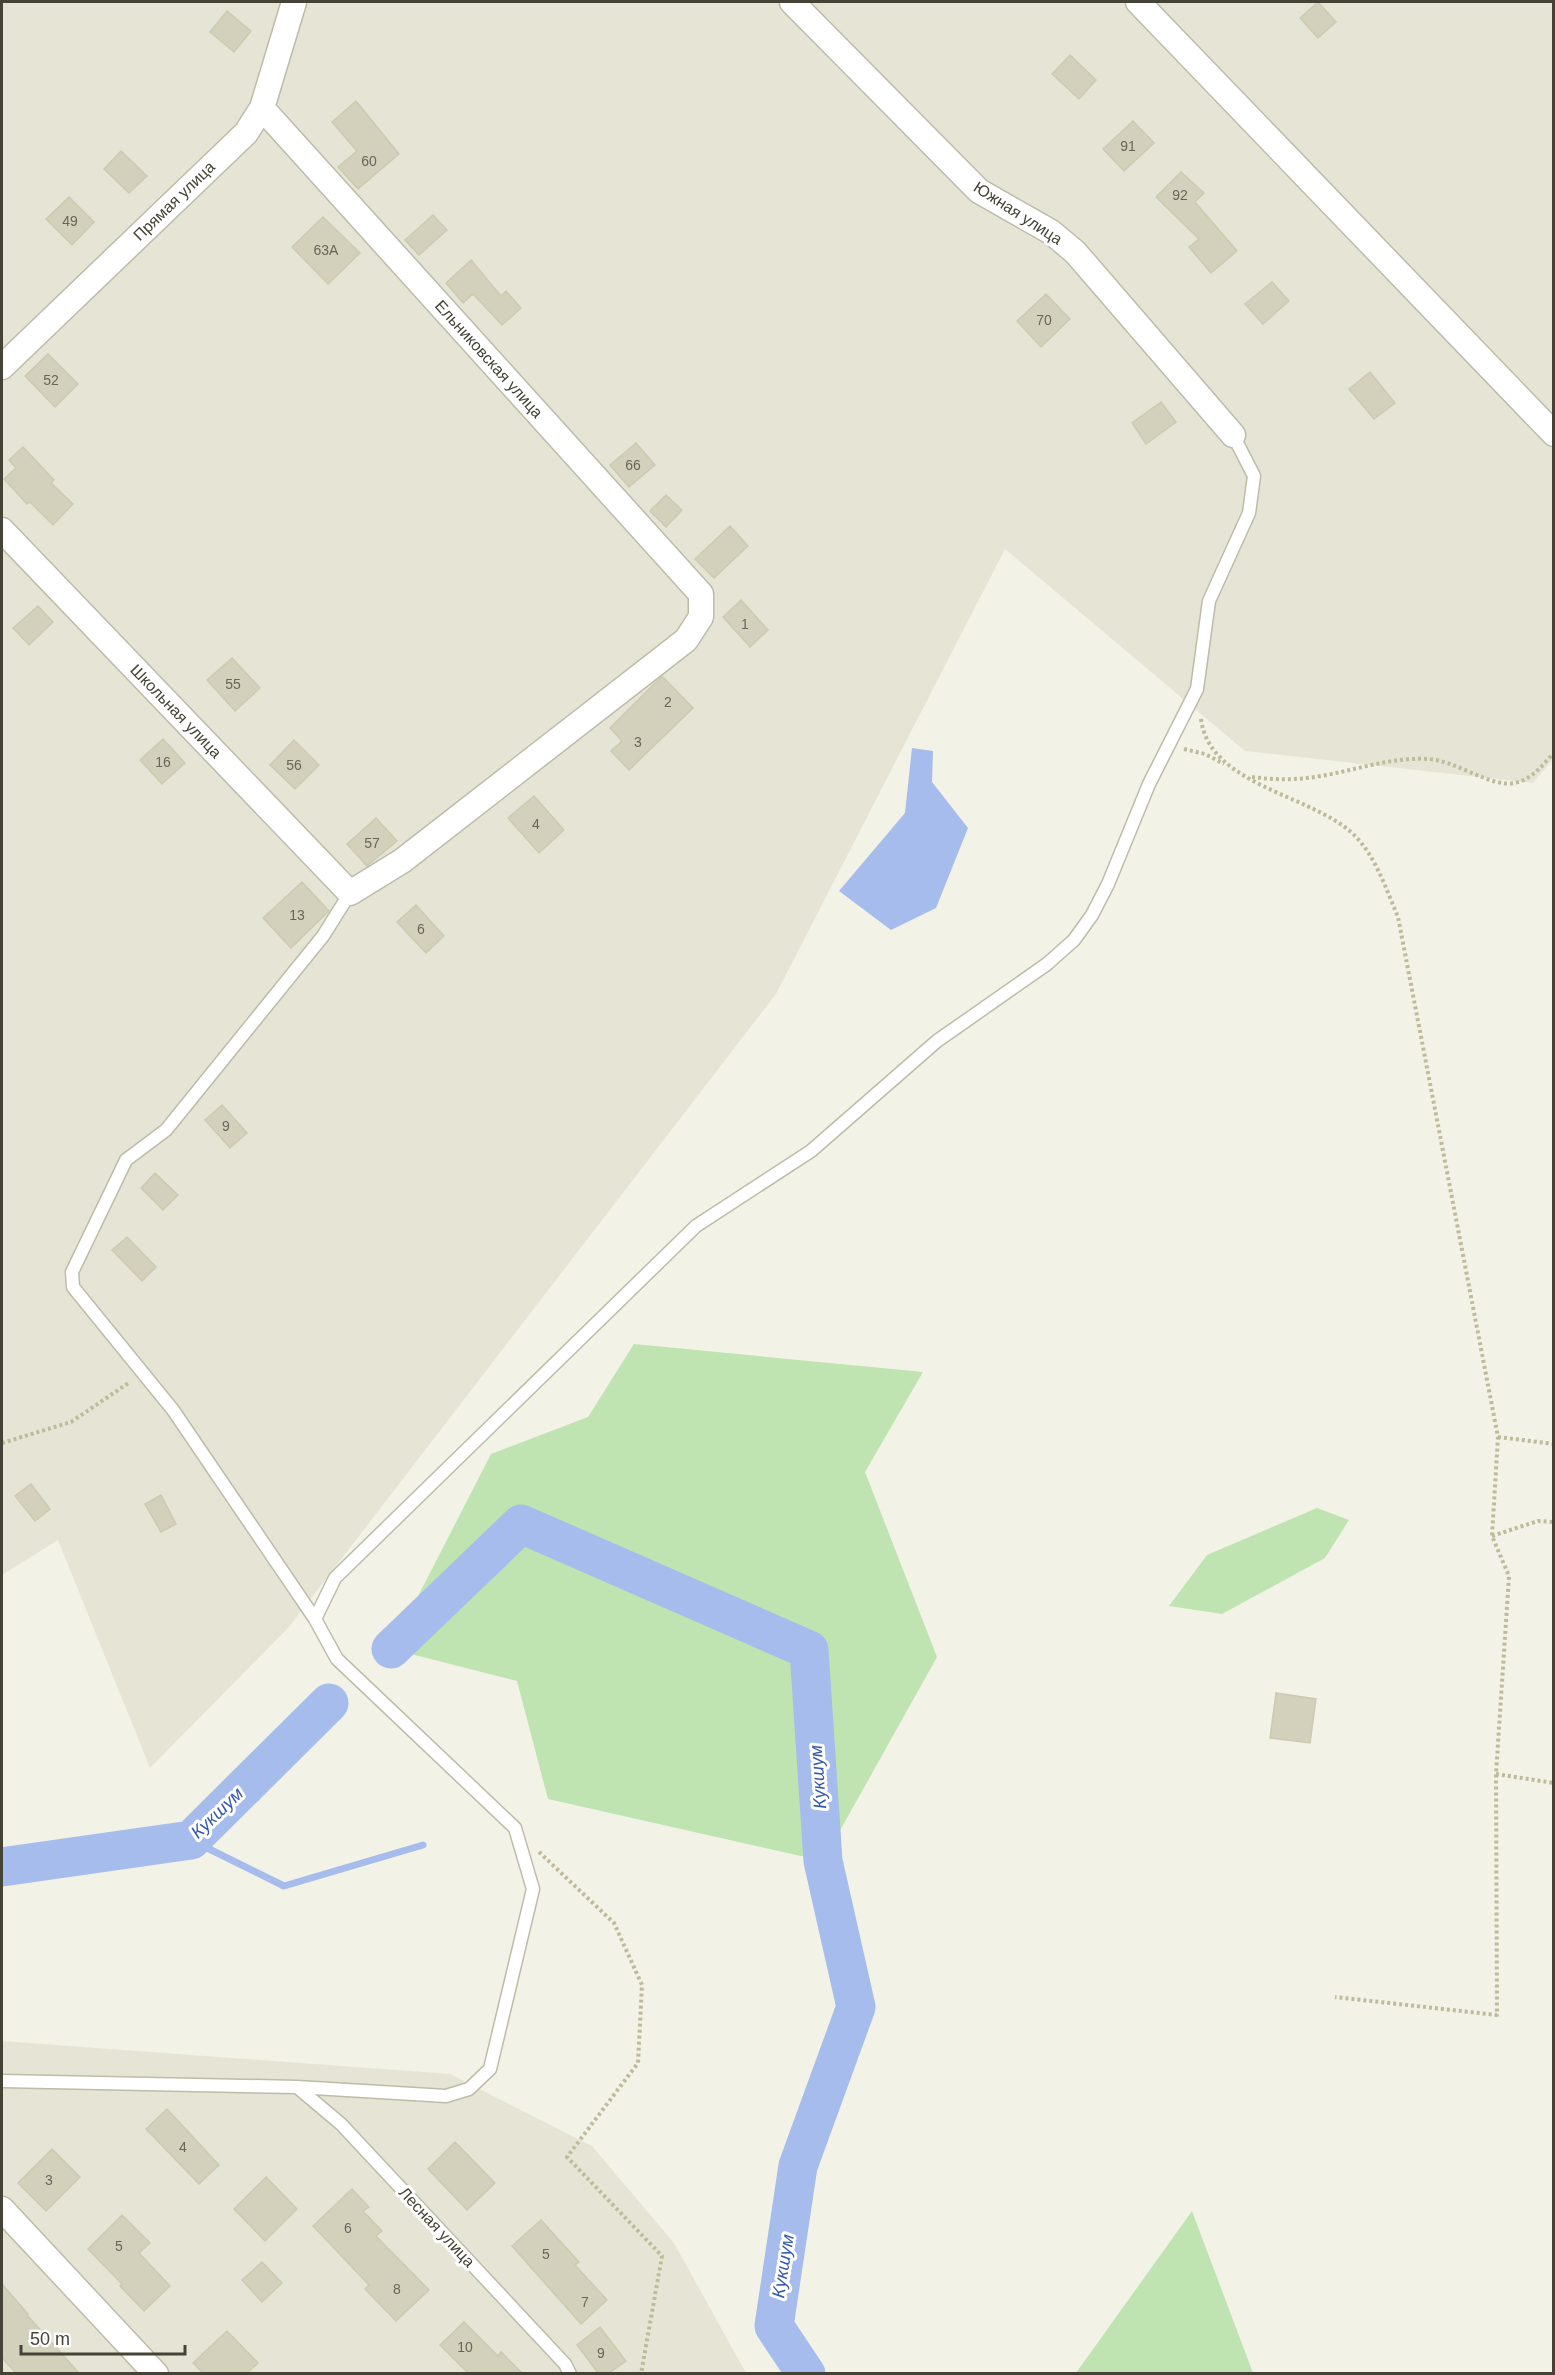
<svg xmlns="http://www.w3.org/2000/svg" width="1555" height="2375" font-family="Helvetica,sans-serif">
  <rect width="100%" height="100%" fill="#f2f2e6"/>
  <!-- residential -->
  <path fill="#e6e5d5" d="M2,2H1553L1554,758L1533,783L1245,751L1005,549L776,994L289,1627L150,1768L58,1540L2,1575Z
    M2,2041L450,2074L592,2146L674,2243L746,2373H2Z"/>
  <!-- green -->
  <path fill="#bfe4b1" d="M634,1344L923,1372L865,1472L937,1657L823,1861L548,1799L517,1681L391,1649L491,1454L588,1417Z
    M1317,1508L1349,1520L1325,1558L1222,1614L1169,1606L1207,1555Z
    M1192,2211L1253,2373H1076Z"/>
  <!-- water -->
  <path fill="#a5bcec" d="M912,748L933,751L932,782L968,828L936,908L891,930L839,891L905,813Z"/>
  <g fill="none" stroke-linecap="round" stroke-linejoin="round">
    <!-- stream -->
    <path stroke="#a5bcec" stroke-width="7" d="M191,1840L284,1886L423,1845"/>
    <!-- river -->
    <path stroke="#a5bcec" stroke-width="39" d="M391,1649L521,1524L809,1650L823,1861L856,2007L798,2166L774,2326L806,2374
      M2,1867L191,1840L329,1703"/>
  </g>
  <!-- building -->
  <path fill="#d3d0bc" stroke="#cdcab0" stroke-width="1.5" d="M1318,2L1336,22L1318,38L1300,18Z
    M227,11L251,31L234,52L210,32Z
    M1070,55L1096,80L1079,99L1052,74Z
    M356,101L399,154L358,189L338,167L357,151L332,122Z
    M1133,121L1154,143L1124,171L1103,149Z
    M121,151L147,176L129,193L104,169Z
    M1181,172L1204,193L1195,202L1237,251L1211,273L1189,247L1199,239L1156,197Z
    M69,197L94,222L72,245L46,219Z
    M433,215L447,230L419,255L405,240Z
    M323,217L360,253L328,284L292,247Z
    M471,260L501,296L506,291L521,308L502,325L473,294L463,303L446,283Z
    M1272,282L1289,301L1263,324L1245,304Z
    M1046,294L1070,319L1041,347L1017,321Z
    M48,354L78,384L55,407L25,376Z
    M1370,372L1395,403L1374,419L1349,389Z
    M1161,402L1176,422L1146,444L1132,423Z
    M636,443L655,465L629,487L610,465Z
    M23,447L54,480L51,483L73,504L53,525L30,502L27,504L4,479L16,468L9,460Z
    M666,495L682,510L666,527L650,511Z
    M730,526L748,546L714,578L695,559Z
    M741,600L768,630L750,647L723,617Z
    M38,606L53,622L29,645L13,628Z
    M232,658L260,688L235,711L207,680Z
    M662,676L693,708L629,770L611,751L622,741L610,728Z
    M163,739L185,763L162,784L140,760Z
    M294,740L319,765L295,789L270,765Z
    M534,796L564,830L539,853L508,818Z
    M376,818L397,841L367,866L347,844Z
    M302,882L329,911L291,948L263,918Z
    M416,905L444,936L426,953L397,922Z
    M222,1105L247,1133L230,1148L205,1120Z
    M155,1173L178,1195L163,1210L141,1188Z
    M127,1237L156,1267L142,1281L112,1250Z
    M31,1484L50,1509L35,1521L15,1496Z
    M161,1495L176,1524L161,1532L145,1504Z
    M1276,1693L1316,1699L1310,1743L1270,1738Z
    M167,2109L219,2165L199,2184L146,2129Z
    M455,2142L495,2183L467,2210L428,2169Z
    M52,2149L80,2177L46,2211L18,2183Z
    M266,2177L297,2209L265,2241L234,2209Z
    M352,2189L369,2207L363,2211L382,2231L376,2236L429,2290L396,2321L365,2289L369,2285L313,2226Z
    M122,2215L150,2243L139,2253L170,2286L144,2311L120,2286L122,2284L88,2249Z
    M541,2220L579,2262L575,2265L607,2300L581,2324L512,2246Z
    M262,2262L282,2283L262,2302L242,2280Z
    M2,2284L28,2314L27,2315L79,2373H16L2,2358Z
    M464,2322L498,2356L501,2352L522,2373H468L440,2345Z
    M600,2327L626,2361L609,2373H598L577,2345Z
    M227,2331L258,2363L247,2373H203L193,2363Z"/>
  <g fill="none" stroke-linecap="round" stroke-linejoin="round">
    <!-- service casing -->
    <g stroke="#bdbca9" stroke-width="15">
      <path id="service" d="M315,1619L335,1578L696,1226L811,1151L937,1041L1047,964L1074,940L1092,915L1108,884L1149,784L1197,689L1209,601L1249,513L1254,476L1233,435
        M2,2081L297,2087L446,2096L469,2089L490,2069L533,1889L515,1828L337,1659L315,1619L173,1410L73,1287L72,1272L126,1160L166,1130L323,936L350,893
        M297,2087L341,2124L565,2364L570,2374"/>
    </g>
    <!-- minor casing -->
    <g stroke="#bdbca9" stroke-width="27">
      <path id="minor" d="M792,2L979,191L1051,232L1075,252L1233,435
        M1138,2L1554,434
        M2,367L246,133L262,108L294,2
        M2,530L350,893L402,861L686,640L701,617V594L262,108
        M2,2209L156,2374"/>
    </g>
    <!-- path -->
    <path stroke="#bebb9b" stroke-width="4" stroke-dasharray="3 3" stroke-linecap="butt" d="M1201,719C1209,785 1309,794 1352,833C1375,854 1386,889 1398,917L1498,1437L1492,1536L1509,1576L1496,1774L1497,2015L1335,1997
      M1184,749L1205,754L1224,764
      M1252,777C1273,780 1294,780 1315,777C1354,771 1389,757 1428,759C1455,760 1491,788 1515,783C1533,779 1542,765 1554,753
      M1498,1437L1554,1444
      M2,1443L71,1422L130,1382
      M1492,1536L1538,1521L1554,1522
      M1496,1774L1554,1783
      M539,1852L614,1923L642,1985L638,2063L567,2157L662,2256L641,2374"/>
    <!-- service -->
    <use href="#service" stroke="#fff" stroke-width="12"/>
    <!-- minor -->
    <use href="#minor" stroke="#fff" stroke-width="24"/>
  </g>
  <g text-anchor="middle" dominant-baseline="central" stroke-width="6" stroke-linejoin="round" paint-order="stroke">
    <!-- number labels -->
    <g font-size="14" fill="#686658">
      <text x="1128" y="146">91</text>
      <text x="369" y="161">60</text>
      <text x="1180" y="195">92</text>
      <text x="70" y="221">49</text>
      <text x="326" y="250">63А</text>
      <text x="1044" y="320">70</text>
      <text x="51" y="380">52</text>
      <text x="633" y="465">66</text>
      <text x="745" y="624">1</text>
      <text x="233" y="684">55</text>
      <text x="668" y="702">2</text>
      <text x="638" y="742">3</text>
      <text x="163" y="762">16</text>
      <text x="294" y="765">56</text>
      <text x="536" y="824">4</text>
      <text x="372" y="843">57</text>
      <text x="297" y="915">13</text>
      <text x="421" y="929">6</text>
      <text x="226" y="1126">9</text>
      <text x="183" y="2147">4</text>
      <text x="49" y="2180">3</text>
      <text x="348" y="2228">6</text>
      <text x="119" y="2246">5</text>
      <text x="546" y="2254">5</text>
      <text x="397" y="2289">8</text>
      <text x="585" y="2302">7</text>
      <text x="465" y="2347">10</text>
      <text x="601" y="2353">9</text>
    </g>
    <!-- street labels -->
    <g font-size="16" fill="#444336" stroke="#fff">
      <text transform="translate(174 201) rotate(-44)">Прямая улица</text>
      <text transform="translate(1018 213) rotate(33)">Южная улица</text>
      <text transform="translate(489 359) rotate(48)">Ельниковская улица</text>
      <text transform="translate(176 711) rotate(46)">Школьная улица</text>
      <text transform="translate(437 2227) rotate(47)">Лесная улица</text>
    </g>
    <!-- water labels -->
    <g font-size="18" font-style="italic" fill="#3559aa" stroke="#fff">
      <text transform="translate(818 1777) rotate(-94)">Кукшум</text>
      <text transform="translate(217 1813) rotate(-44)">Кукшум</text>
      <text transform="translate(783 2266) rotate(-81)">Кукшум</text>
    </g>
  </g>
  <!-- border -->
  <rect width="1555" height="2375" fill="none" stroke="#444336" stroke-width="6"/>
  <!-- scale -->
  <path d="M21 2345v9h164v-9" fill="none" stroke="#444336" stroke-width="3"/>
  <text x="30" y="2345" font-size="18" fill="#444336" stroke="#ffffff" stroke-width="4.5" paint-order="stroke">50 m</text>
</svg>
